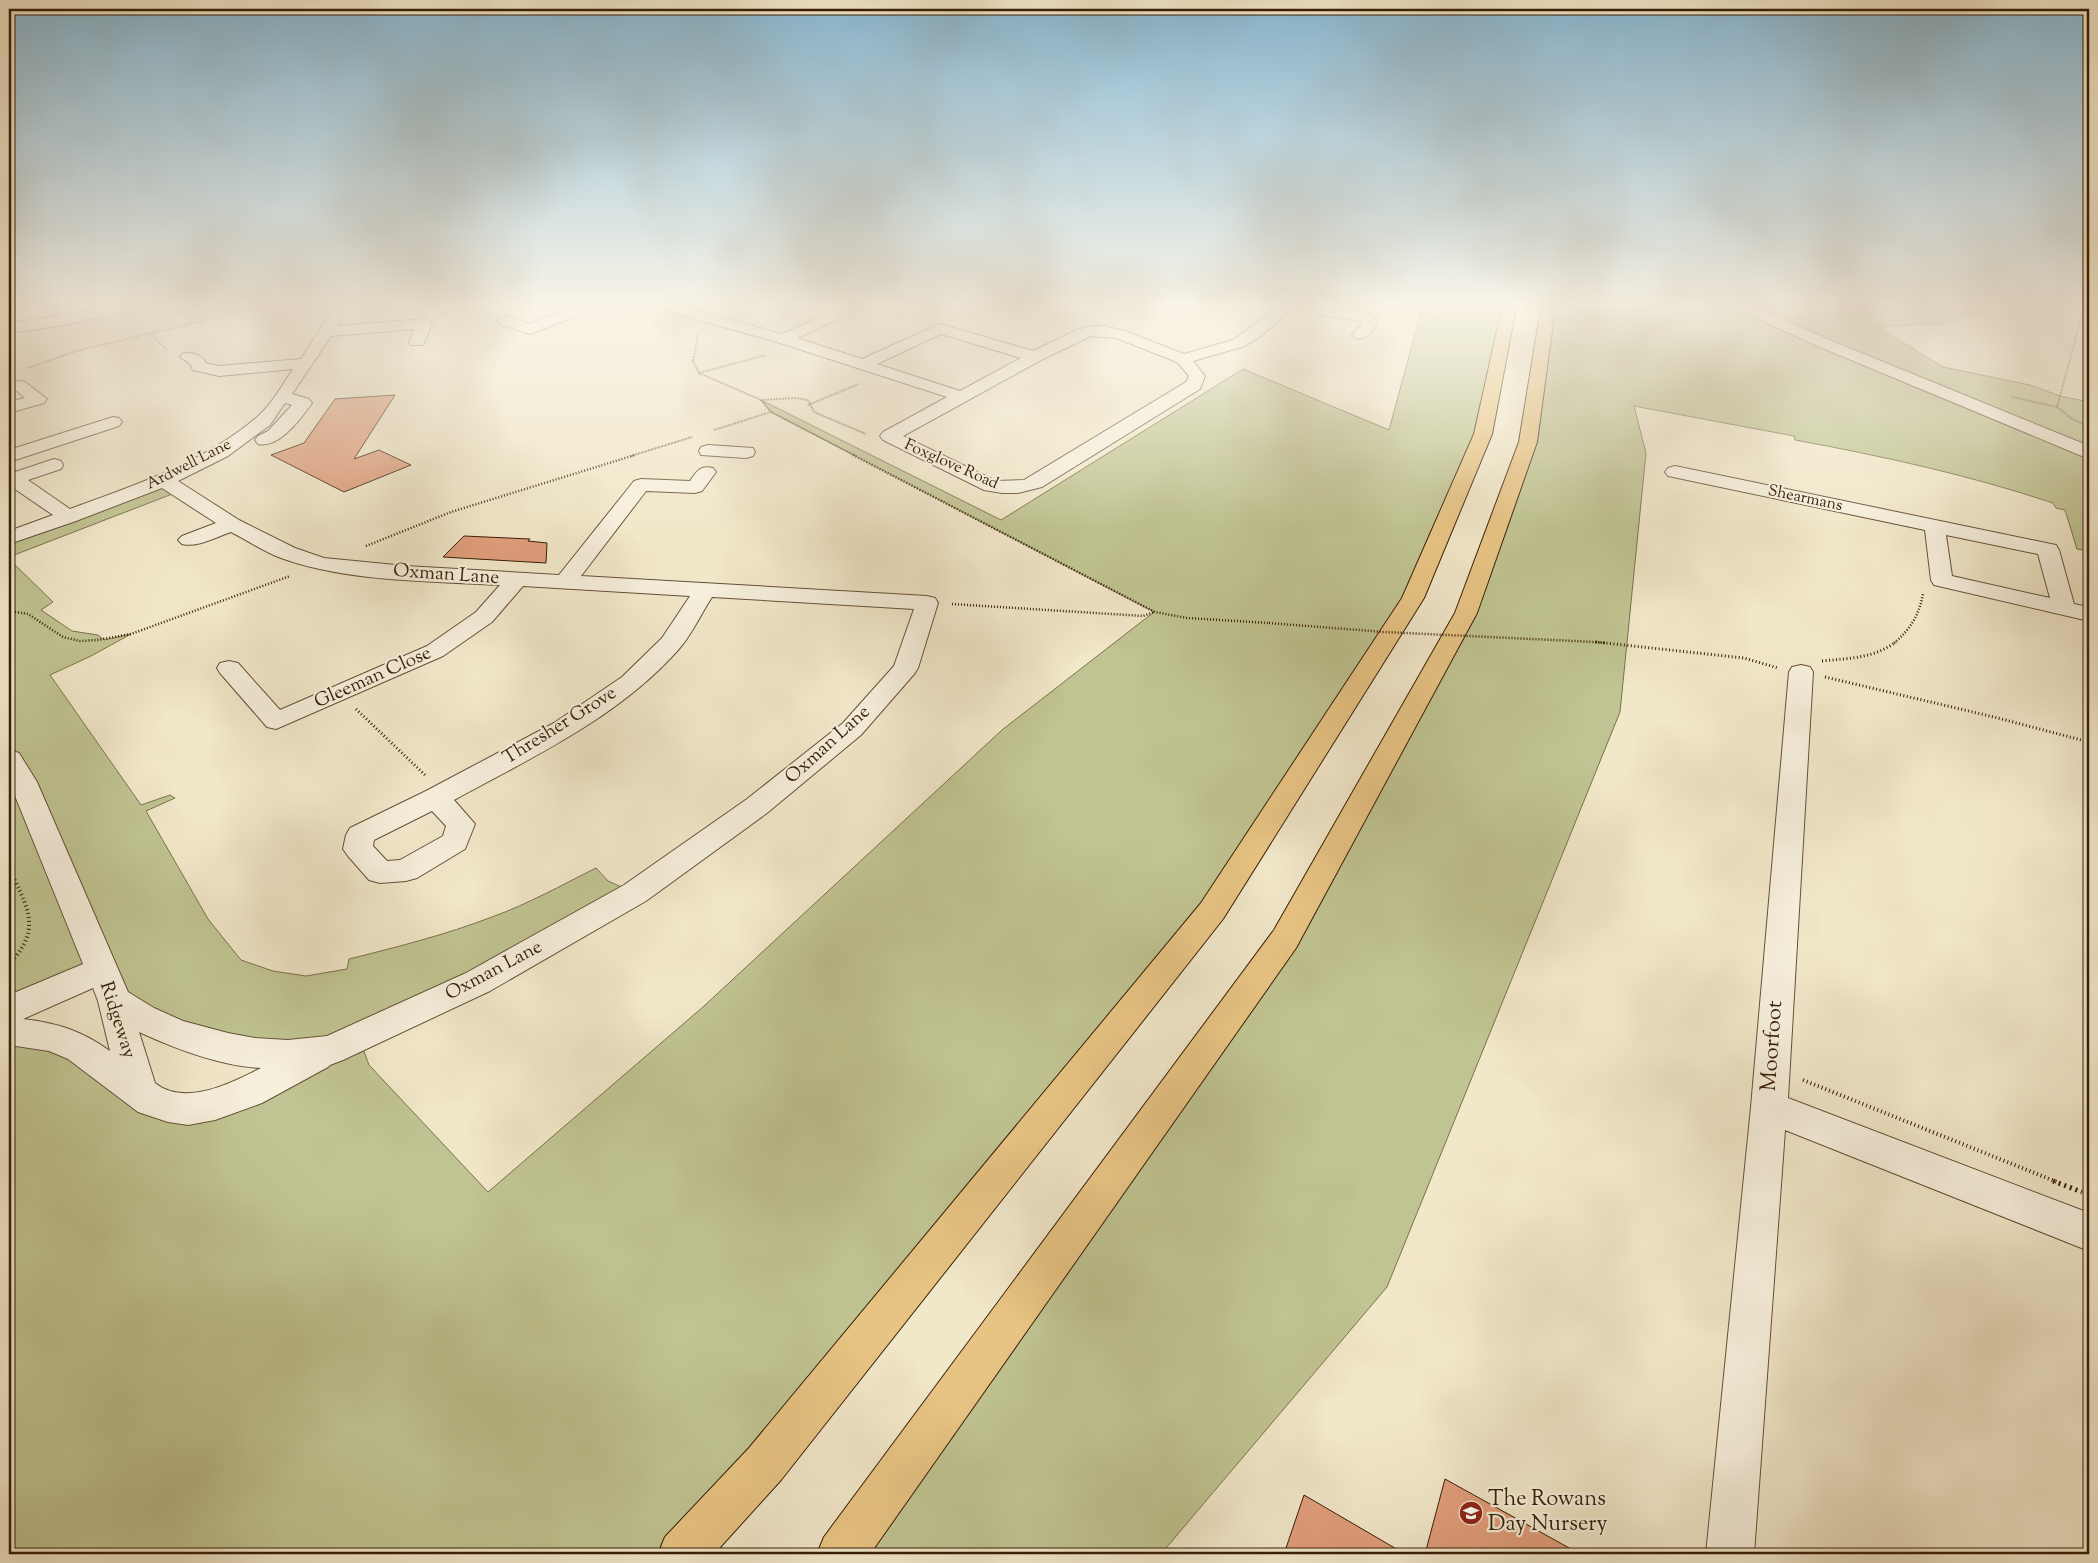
<svg xmlns="http://www.w3.org/2000/svg" width="2098" height="1563" font-family="'Sorts Mill Goudy',serif">
  <rect width="100%" height="100%" fill="#f1e7c9"/>
  <filter id="stains"><feTurbulence type="fractalNoise" baseFrequency=".004" numOctaves="4"/><feColorMatrix values="0 0 0 0 .2 0 0 0 0 .09 0 0 0 0 .02 0 0 0 .5 -.17"/></filter>
  <radialGradient id="worn" r=".72"><stop offset=".6" stop-color="#630" stop-opacity="0"/><stop offset="1" stop-color="#630" stop-opacity=".3"/></radialGradient>
  <!-- green -->
  <path fill="#c0c492" stroke="#7c714c" d="M1442,308H1509L1483,434L1413,598L1212,911L765,1464L682,1554H9V1031L53,1037L168,1106L329,1051L176,1033L101,970L9,1010V559L53,602L41,610L72,631L98,635L104,640L131,634L91,656L50,675L141,805L170,795L175,798L146,811L208,919L241,960L273,971L306,976L347,969L349,959C397,947 445,935 492,917C528,904 562,885 596,868L608,881L635,893L359,1038L369,1065L488,1192L703,1007L1002,730L1154,612L771,412L761,400L1001,520L1243,369L1389,430L1421,312L1439,316Z
    M1548,308H1954L1982,311L1937,326L1930,324L1878,327L1943,367L2030,385L2060,396L2089,402V551L2077,549L2065,510L2056,508L2053,503C1969,475 1882,456 1795,440L1794,436L1634,406L1646,453L1620,712L1387,1287L1161,1554H841L1286,939L1466,613L1528,442Z
    M164,481L180,491L9,557V538Z"/>
  <!-- building -->
  <path fill="#e19e7c" stroke="#371e07" d="M395,395L354,459L379,450L411,465L344,492L271,455L304,443L335,399Z
    M464,536L530,539L528,541L547,543L546,563L443,557Z
    M1445,1479L1580,1554H1425Z
    M1304,1495L1405,1554H1284Z"/>
  <g fill="none" stroke-linecap="round" stroke-linejoin="round">
    <!-- minor casing -->
    <g stroke="#665038" stroke-width="2">
      <path id="minor" d="M100,308H127L125,311L66,325L9,333V323L66,315Z
        M334,308H348L337,326L424,319L429,321L432,324L423,345H411L409,342L414,329L331,336L292,394L309,399L312,403C301,419 278,449 258,444L255,440L258,436L268,431L292,405L285,403L270,425L228,456L178,481L239,520L295,548L324,558L406,566L559,575L634,481L641,479L690,481C697,471 700,465 713,468L716,472L702,491L695,493L646,491L581,576L927,596L935,598L938,603L918,668L915,673L861,735L767,813L646,901L490,991L343,1060L330,1065L328,1067L262,1103L215,1120L188,1125L168,1122L138,1112L68,1059L49,1051L9,1045V995L83,964L9,781V750L19,753L37,782L128,992L154,1008L183,1021L228,1033L255,1038L288,1040L327,1036L466,973L624,885L747,799L843,723L894,666L914,609L712,597C701,614 692,634 679,649C619,717 533,757 454,800L475,824L465,849L417,878L406,881L380,883L369,880L348,856L343,849L346,835L350,828L426,791L554,723L622,677L662,638L690,596L523,586L492,622L443,656L276,729L267,727L220,673L217,668L220,663L229,661L238,663L280,710L427,646L476,612L500,585C430,581 347,582 281,558C264,552 247,540 231,532C216,537 197,548 182,544L178,540L182,536L216,523L162,488L76,521L9,544V531L53,515L9,485V470L15,472L54,459L61,461L63,465L61,469L28,480L70,509C135,485 203,463 256,418C270,407 283,384 293,369L219,376L193,370L190,364L180,357L182,354C192,351 202,355 206,363L219,366L301,359ZM432,811L446,826L443,836L400,860L387,861L373,846L374,840ZM93,988L98,1001L110,1051C82,1031 58,1023 23,1019ZM139,1032C176,1049 220,1066 261,1068C232,1083 185,1107 155,1083Z
        M572,308H592L590,311L530,334L500,324L497,321L500,318L505,316L530,324Z
        M664,308H687L782,334L839,308H858L856,311L797,338L862,359L940,324L1033,351L1077,330L1091,326H1104L1125,331L1184,354L1233,340L1278,308H1294L1259,337L1245,346L1193,361L1205,376L1200,389L1042,487L1018,493H1002L984,490L883,440L880,436L883,432L947,397L777,342L666,311ZM941,334L1021,358L960,391L877,364ZM1091,336L1116,338L1177,362L1189,376L1186,382L1024,480L996,481L903,436L1041,360Z
        M1299,308C1315,308 1356,306 1370,314C1373,316 1376,320 1378,323C1371,332 1366,341 1355,338L1352,335L1362,323L1359,321L1306,312L1301,311Z
        M1738,308H1757L1832,341L2089,446V459L1820,347L1740,311Z
        M19,381L25,382L47,399L44,403L9,413V402L25,398L11,386L13,382Z
        M113,417L119,418L122,422L119,426L9,462V450Z
        M708,445L753,448L755,452L753,456L746,458L701,455L699,451L701,447Z
        M1675,466L2056,545L2059,550L2074,604L2089,607V621L1934,585L1931,580L1925,530L1668,476L1665,472L1668,468ZM1946,535L2038,554L2050,598L1952,576Z
        M1801,665L1810,667L1813,672L1788,1098L2089,1213V1251L1785,1130L1754,1554H1706L1751,1107L1789,672L1792,667Z"/>
    </g>
    <!-- highway casing -->
    <g stroke="#371e07" stroke-width="2">
      <path id="highway" d="M1502,308H1516L1492,434L1424,598L1223,919L781,1480L714,1554H658L665,1537L749,1448L1201,903L1402,598L1474,434Z
        M1541,308H1555L1537,442L1477,613L1296,948L870,1554H817L824,1537L1274,930L1455,613L1519,442Z"/>
    </g>
    <!-- path-far4 -->
    <path stroke="#371e07" stroke-width="2" stroke-dasharray="0.5 1" stroke-linecap="butt" d="M175,308L193,323
      M620,308L654,317
      M870,311L878,308
      M442,315L463,308
      M150,333L168,351
      M698,334L693,361L699,373L761,400L771,412L856,456
      M28,368L76,351L257,308
      M699,373L766,355
      M2012,397L2057,407L2071,418L2089,427
      M761,400L796,398L808,400L814,412L866,434
      M808,405L859,384
      M2057,407L2084,308
      M714,430L771,412
      M631,456L692,437"/>
    <!-- path-far3 -->
    <path stroke="#371e07" stroke-width="2.5" stroke-dasharray="1 2" stroke-linecap="butt" d="M853,455L1155,612L1187,618L1269,623
      M366,546L451,512L635,455
      M952,604L1143,616L1154,612
      M9,611L28,614L63,637L80,641L97,640L131,634L290,576
      M1595,642L1607,643
      M1894,643C1910,630 1920,614 1923,593"/>
    <!-- path-far2 -->
    <path stroke="#371e07" stroke-width="3" stroke-dasharray="1 2.5" stroke-linecap="butt" d="M1596,642L1744,658L1778,668
      M1822,661C1849,658 1872,659 1896,642
      M1825,677L1994,717L2089,742
      M356,709L426,776
      M9,870L15,881"/>
    <!-- path-far1 -->
    <path stroke="#371e07" stroke-width="4" stroke-dasharray="1 3" stroke-linecap="butt" d="M9,964C38,934 32,914 14,879
      M1803,1080L2057,1182"/>
    <!-- path -->
    <path stroke="#371e07" stroke-width="5" stroke-dasharray="2 4" stroke-linecap="butt" d="M2053,1181L2082,1192"/>
    <!-- minor -->
    <use href="#minor" fill="#f6efdc" fill-rule="evenodd"/>
    <!-- highway -->
    <use href="#highway" fill="#e8c484" fill-rule="evenodd"/>
    <!-- path-bridge -->
    <path stroke="#371e07" stroke-width="2.5" stroke-dasharray="1 2" stroke-linecap="butt" d="M1269,623L1384,632L1595,642"/>
  </g>
  <!-- sky -->
  <linearGradient id="sky" x2="0" y2="1"><stop stop-color="#89b9d4"/><stop offset="0.58" stop-color="#f9f4e7"/><stop offset="1" stop-color="#f9f4e7" stop-opacity="0"/></linearGradient>
  <rect width="2098" height="527" fill="url(#sky)"/>
  <!-- icons -->
  <defs>
    <g id="school-disc" transform="scale(1.25)"><circle r="9.5" fill="#8f2418" stroke="#f6efdc"/><path d="M0-5L7-2L0 1L-7-2ZM-4 1L0 2.5L4 1V4Q0 6-4 4Z" fill="#fff"/></g>
  </defs>
  <g fill-rule="evenodd">
    <use href="#school-disc" x="1471" y="1513"/>
  </g>
  <g text-anchor="middle" dominant-baseline="central" stroke-width="4.5" stroke-linejoin="round" paint-order="stroke">
    <!-- far-street labels -->
    <g font-size="16" fill="#371e07" stroke="#f6efdc">
      <text transform="translate(189 465) rotate(-27)">Ardwell Lane</text>
      <text transform="translate(951 465) rotate(24)">Foxglove Road</text>
      <text transform="translate(1805 499) rotate(12)">Shearmans</text>
    </g>
    <!-- street labels -->
    <g font-size="19" fill="#371e07" stroke="#f6efdc">
      <text transform="translate(446 575) rotate(4)">Oxman Lane</text>
      <text transform="translate(373 678) rotate(-24)">Gleeman Close</text>
      <text transform="translate(560 726) rotate(-32)">Thresher Grove</text>
      <text transform="translate(828 745) rotate(-42)">Oxman Lane</text>
      <text transform="translate(494 971) rotate(-28)">Oxman Lane</text>
      <text transform="translate(117 1020) rotate(72)">Ridgeway</text>
    </g>
    <!-- near-street labels -->
    <g font-size="22" fill="#371e07" stroke="#f6efdc">
      <text transform="translate(1773 1046) rotate(-86)">Moorfoot</text>
    </g>
    <!-- near-poi labels -->
    <g font-size="22" fill="#371e07" stroke="#f6efdc" text-anchor="start">
      <text x="1488" y="1500">The Rowans<tspan x="1488" dy="25">Day Nursery</tspan></text>
    </g>
  </g>
  <!-- margin -->
  <rect width="2098" height="1563" fill="none" stroke="#f1e7c9" stroke-width="30"/>
  <rect x="10" y="10" width="2078" height="1543" fill="none" stroke="#371e07" stroke-width="2.5"/>
  <rect x="15" y="15" width="2068" height="1533" fill="none" stroke="#371e07"/>
  <rect width="100%" height="100%" filter="url(#stains)"/>
  <rect width="100%" height="100%" fill="url(#worn)"/>
</svg>
